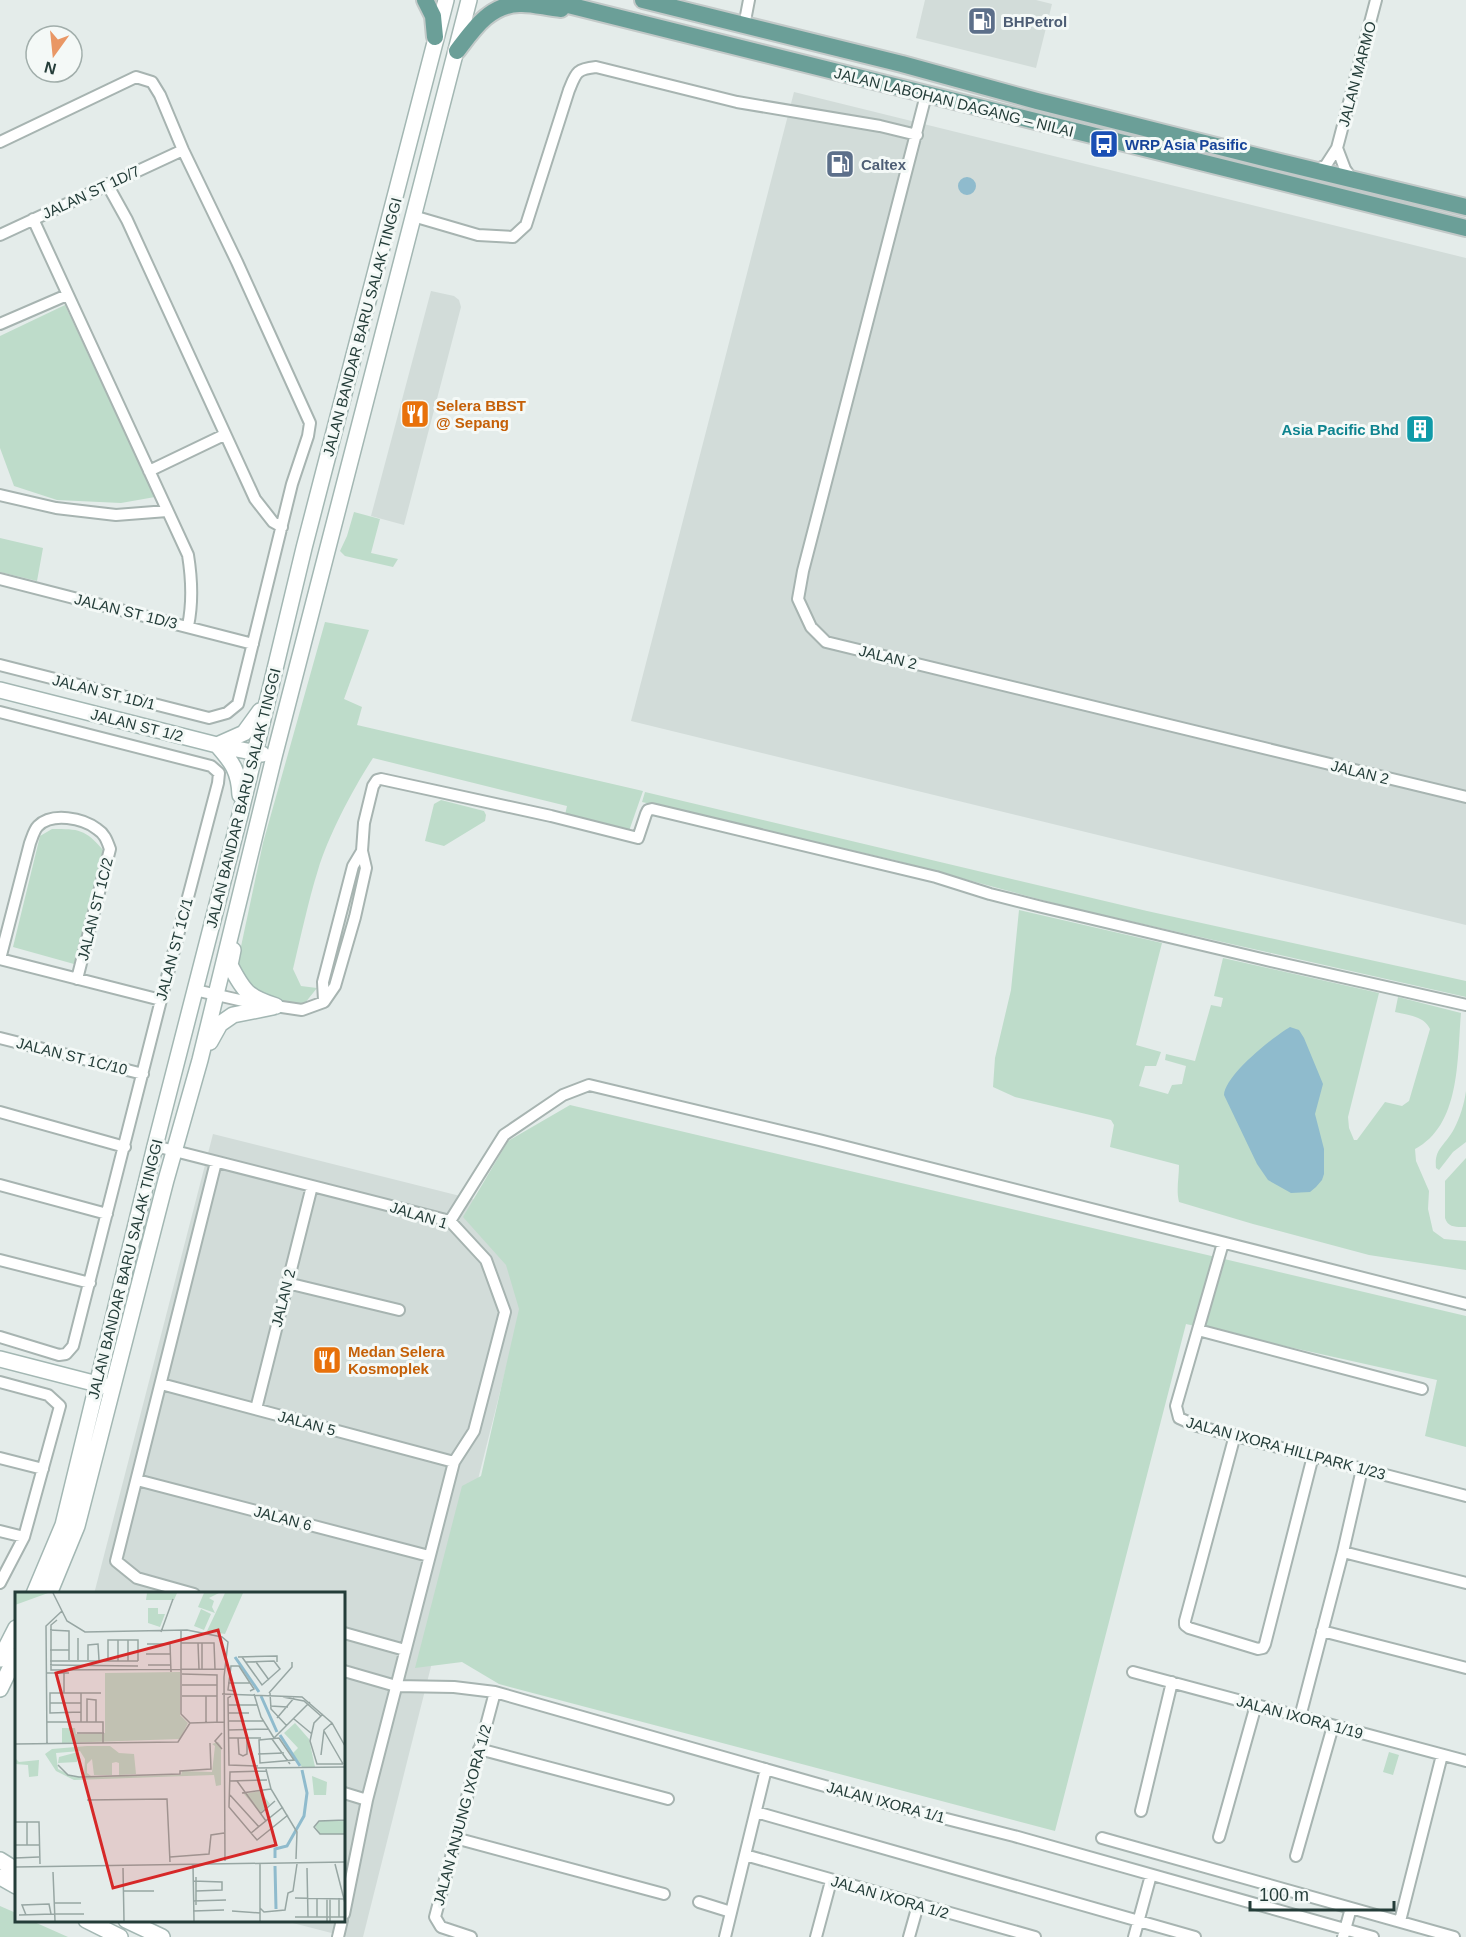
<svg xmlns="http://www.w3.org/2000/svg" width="1466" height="1937" font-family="Arial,sans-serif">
  <rect width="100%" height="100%" fill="#e4ecea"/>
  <!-- built -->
  <path fill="#d2dcd9" d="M925,0H1036L1052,4L1036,68L916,38Z
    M794,92L1466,258V925L631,721Z
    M431,291L454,296L459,300L461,307L404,525L371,516Z
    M213,1134L544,1217L363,1937H347L285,1921L344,1920V1594H94Z"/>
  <!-- green -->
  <path fill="#bedcca" d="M65,305L155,497L121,503L57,500L14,486L0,448V336Z
    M354,512L380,519L371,553L398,559L393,567L345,556L340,551L347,536Z
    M0,538L43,548L37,581L0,572Z
    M325,622L369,630L344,699L362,707L357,725L643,791L629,831L565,815L567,806L373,758C354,787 328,836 318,870C308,902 301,936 293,969L301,986L317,988L305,1003L299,1005L260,995L236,970L263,843Z
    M645,792L1147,911L1466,981V997L1072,908L894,860L642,802Z
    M441,800L484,811L486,815L485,821L444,846L425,841L434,804Z
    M52,829C79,829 85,829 103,850L74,964L13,947L40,836Z
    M1019,910L1162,943L1136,1045L1161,1052L1156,1066H1145L1139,1086L1168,1094L1172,1085L1182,1084L1186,1066L1165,1060L1166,1054L1195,1061L1211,1005L1221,1007L1223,998L1214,996L1223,958L1379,993L1348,1117L1349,1128L1354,1140H1357L1385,1102L1402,1106L1409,1101L1430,1029C1424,1016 1408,1015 1395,1012L1398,997L1461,1013C1457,1058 1461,1125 1415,1149L1416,1161L1429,1191L1428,1209L1433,1231L1444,1239L1466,1241V1270L1369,1255L1253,1224L1179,1202C1176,1190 1179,1178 1179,1165L1110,1147L1114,1125L1111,1120L1015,1097L993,1087L995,1058L1011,990Z
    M1466,1091V1142L1453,1152L1439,1170L1436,1168C1434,1148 1445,1146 1454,1129C1460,1117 1464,1105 1466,1091Z
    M570,1105L1466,1316V1447L1425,1436L1437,1380L1186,1324L1055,1831L499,1684L462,1662L415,1668L462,1486L481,1476L519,1309L506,1265L463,1217L508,1141Z
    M1466,1158V1227C1457,1227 1448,1228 1445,1218V1181Z
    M1389,1752L1399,1755L1393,1775L1383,1772Z
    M0,1906L16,1913V1920L32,1921L68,1937H0Z"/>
  <!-- water -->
  <path fill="#8fbbcd" d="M958 186a9 9 0 1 1 18 0a9 9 0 1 1-18 0Z
    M1290,1027L1299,1030L1304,1038L1323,1084L1315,1114L1324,1149V1174L1322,1180L1316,1187L1310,1192L1291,1193L1268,1180L1257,1164L1224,1095C1225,1075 1273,1037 1290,1027Z"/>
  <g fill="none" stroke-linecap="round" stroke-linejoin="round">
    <!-- street casing -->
    <g stroke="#a7b4b1" stroke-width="14">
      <path id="street" d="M744,26L749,0
        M926,95L803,571L798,599L811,627L826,642L1466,797
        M0,142L136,77L152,82L160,95L183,150L237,262L310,423L308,436L292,484L238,704L227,713L209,718L0,665
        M1337,148L1345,169L1352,179
        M1316,170L1326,165L1337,148L1376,0
        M107,184L127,220L255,499L273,522L282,527
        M413,216L478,235L513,237L526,225L569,90C576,73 576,69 596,67L737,102L880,126L917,135
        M33,219L188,555C192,580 193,602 188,626
        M0,235L183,150
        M0,324L67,295
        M149,471L224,435
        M0,495L56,508L116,515L167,511
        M0,579L253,644
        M0,712L211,766L219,773L218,783L161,1000L73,1346L66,1354L59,1355L0,1337
        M0,959L30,843C32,838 34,830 38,826C52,812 83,818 97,829C105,834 107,841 110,849L77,979
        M0,959L161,1000
        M195,990L248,1002L302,1010L324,1002L335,986L355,917L366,868L362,851L364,823L373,786L377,780L381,779L551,816L638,838L646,814L648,810L652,809L936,877L990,894L1042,907L1262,959L1466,1005
        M324,1001L323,982L353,866L362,851
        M0,1038L143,1074
        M0,1112L125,1147
        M155,1146L450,1221L486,1260L505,1312L474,1431L454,1462L367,1800L344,1914
        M0,1185L107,1214
        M450,1221L504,1135L563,1095L589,1085L819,1140L1466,1304
        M1223,1243L1176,1406L1179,1418L1197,1426L1466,1496
        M0,1260L90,1283
        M287,1283L399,1310
        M1198,1330L1422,1389
        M0,1382L48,1395L60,1406L24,1537L0,1583
        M161,1384L454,1462
        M256,1409L312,1186
        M1235,1435L1185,1621V1625L1189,1628L1258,1649L1263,1648L1265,1644L1313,1456
        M0,1458L43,1469
        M137,1480L429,1556
        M0,1531L24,1537
        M1343,1552L1466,1583
        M194,1594L137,1578L116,1561L216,1162
        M1322,1631L1466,1668
        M344,1633L405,1650
        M344,1671L396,1686L454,1687L495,1692L895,1806L1014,1836L1373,1937
        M1133,1672L1466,1761
        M1300,1717L1343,1552L1362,1469
        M479,1749L668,1799
        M344,1793L367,1800
        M1141,1811L1172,1682
        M756,1812L1195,1937
        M1219,1837L1256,1705
        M455,1838L664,1894
        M1102,1838L1454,1937
        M745,1855L1035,1937
        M1296,1856L1333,1726
        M699,1902L731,1912
        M1400,1921L1442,1755
        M338,1937L342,1920
        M471,1937L441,1927L435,1917L495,1692
        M725,1937L766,1769
        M816,1937L831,1881
        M909,1937L918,1905
        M1134,1937L1151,1875
        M1343,1937L1351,1908"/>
    </g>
    <!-- secondary casing -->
    <g stroke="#a3b7b3" stroke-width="18">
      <path id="secondary" d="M0,690L217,745L262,754
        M217,745C232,762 239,771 240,795
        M217,745L244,733L260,711
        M233,950L230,965C244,992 248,997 276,1006
        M210,1042L220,1024L233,1015L273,1007
        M0,1359L105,1386
        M34,1594L63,1525L155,1146L240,815L304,548L446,0
        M49,1594L77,1526L166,1180L200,1060L274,757L469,0
        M0,1659L16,1628
        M0,1689L16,1656
        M0,1860L16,1870
        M0,1877L16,1886
        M86,1920L120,1937
        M126,1920L162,1937"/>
    </g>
    <!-- primary casing -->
    <g stroke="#c2c9c8" stroke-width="20">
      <path id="primary" d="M425,0L433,16L435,37
        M548,0L1466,228
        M643,0L902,64L1037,101L1280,162L1466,207
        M457,51C473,30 489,5 519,4C532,3 547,8 561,9"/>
    </g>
    <!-- street -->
    <use href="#street" stroke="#fff" stroke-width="10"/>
    <!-- secondary -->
    <use href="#secondary" stroke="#fff" stroke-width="15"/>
    <!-- primary -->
    <use href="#primary" stroke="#6b9f98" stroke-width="16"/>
  </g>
  <!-- icons -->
  <defs>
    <g id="fuel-square" transform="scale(1.5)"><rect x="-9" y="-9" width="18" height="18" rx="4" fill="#5c6f8a" stroke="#f4f9f7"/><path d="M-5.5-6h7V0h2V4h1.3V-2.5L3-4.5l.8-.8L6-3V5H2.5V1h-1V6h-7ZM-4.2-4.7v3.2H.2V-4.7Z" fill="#fff"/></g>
    <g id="bus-square" transform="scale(1.5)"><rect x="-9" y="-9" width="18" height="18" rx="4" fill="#1a4fb4" stroke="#f4f9f7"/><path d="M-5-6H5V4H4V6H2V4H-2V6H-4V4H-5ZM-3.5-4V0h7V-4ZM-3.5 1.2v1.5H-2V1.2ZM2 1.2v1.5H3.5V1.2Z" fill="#fff"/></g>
    <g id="restaurant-square" transform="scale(1.5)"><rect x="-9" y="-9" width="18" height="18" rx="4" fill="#e8710a" stroke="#f4f9f7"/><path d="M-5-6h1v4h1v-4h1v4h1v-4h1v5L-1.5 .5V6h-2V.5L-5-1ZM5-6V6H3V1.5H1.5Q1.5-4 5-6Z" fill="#fff"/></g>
    <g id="building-square" transform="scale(1.5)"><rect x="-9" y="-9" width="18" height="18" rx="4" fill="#0f9aa8" stroke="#f4f9f7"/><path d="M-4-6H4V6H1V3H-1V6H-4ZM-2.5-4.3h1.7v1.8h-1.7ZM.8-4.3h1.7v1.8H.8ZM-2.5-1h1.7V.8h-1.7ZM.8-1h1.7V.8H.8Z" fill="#fff"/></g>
  </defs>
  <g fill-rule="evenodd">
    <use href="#fuel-square" x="982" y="21"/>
    <use href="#bus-square" x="1104" y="144"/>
    <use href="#fuel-square" x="840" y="164"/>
    <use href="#restaurant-square" x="415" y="414"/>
    <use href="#building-square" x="1420" y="429"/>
    <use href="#restaurant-square" x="327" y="1360"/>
  </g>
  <g text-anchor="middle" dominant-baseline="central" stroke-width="6" stroke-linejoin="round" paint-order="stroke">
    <!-- service labels -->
    <g font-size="15" font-weight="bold" fill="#4e5e75" stroke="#f4f9f7" text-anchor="start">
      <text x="1003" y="21">BHPetrol</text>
      <text x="861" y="164">Caltex</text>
    </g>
    <!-- street labels -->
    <g font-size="15" fill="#243d39" stroke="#f4f9f7">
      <text transform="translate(1357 74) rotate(-75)">JALAN MARMO</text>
      <text transform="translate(954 102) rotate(14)">JALAN LABOHAN DAGANG ‒ NILAI</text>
      <text transform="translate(91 192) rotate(-25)">JALAN ST 1D/7</text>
      <text transform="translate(362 327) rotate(-75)">JALAN BANDAR BARU SALAK TINGGI</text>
      <text transform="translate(126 611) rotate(14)">JALAN ST 1D/3</text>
      <text transform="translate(888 657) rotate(14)">JALAN 2</text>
      <text transform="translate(104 692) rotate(14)">JALAN ST 1D/1</text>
      <text transform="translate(137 725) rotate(14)">JALAN ST 1/2</text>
      <text transform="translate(1360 772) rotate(14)">JALAN 2</text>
      <text transform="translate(243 798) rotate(-76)">JALAN BANDAR BARU SALAK TINGGI</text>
      <text transform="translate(95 909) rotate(-76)">JALAN ST 1C/2</text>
      <text transform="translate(174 949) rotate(-75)">JALAN ST 1C/1</text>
      <text transform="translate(72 1056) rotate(14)">JALAN ST 1C/10</text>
      <text transform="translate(419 1215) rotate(17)">JALAN 1</text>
      <text transform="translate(125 1269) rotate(-76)">JALAN BANDAR BARU SALAK TINGGI</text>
      <text transform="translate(283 1298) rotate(-76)">JALAN 2</text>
      <text transform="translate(307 1423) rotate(15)">JALAN 5</text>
      <text transform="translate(1286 1448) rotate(15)">JALAN IXORA HILLPARK 1/23</text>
      <text transform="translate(283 1518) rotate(15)">JALAN 6</text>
      <text transform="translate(1300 1717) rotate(15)">JALAN IXORA 1/19</text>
      <text transform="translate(886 1802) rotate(15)">JALAN IXORA 1/1</text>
      <text transform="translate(462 1815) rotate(-75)">JALAN ANJUNG IXORA 1/2</text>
      <text transform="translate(890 1897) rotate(16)">JALAN IXORA 1/2</text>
    </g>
    <!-- transit labels -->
    <g font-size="15" font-weight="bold" fill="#164399" stroke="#f4f9f7" text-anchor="start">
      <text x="1125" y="144">WRP Asia Pasific</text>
    </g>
    <!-- food labels -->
    <g font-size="15" font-weight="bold" fill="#c56008" stroke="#f4f9f7" text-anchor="start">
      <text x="436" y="405">Selera BBST<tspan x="436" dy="17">@ Sepang</tspan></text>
      <text x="348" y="1351">Medan Selera<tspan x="348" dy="17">Kosmoplek</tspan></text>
    </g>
    <!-- culture labels -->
    <g font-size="15" font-weight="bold" fill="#0d838f" stroke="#f4f9f7" text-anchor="end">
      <text x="1399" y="429">Asia Pacific Bhd</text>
    </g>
  </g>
  <!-- overview -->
  <g transform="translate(15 1592)">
    <rect width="330" height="330" fill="#e4ecea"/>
    <path d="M0,1H33L0,13ZM132,1H162L159,8H131ZM189,1H204L194,6L199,9L197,15L200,21L183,15ZM210,1H228L210,42L192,39ZM133,16H143V22H150L145,35L133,31ZM186,17L196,22L189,38L179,34ZM165,80V123L173,131L165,147L47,151V136H60L61,142L90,141V81ZM280,131L294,147L300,175H287L278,161L283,156L269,141ZM203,150L206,154V193L201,194L199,183L59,188L41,179L30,162L37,157L72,154H95L104,161L119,162L121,182L104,183V171L101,170L97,171V183H79L77,167L72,172V181L76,184H69L70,167L65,159L41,161L43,177L59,185L166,183L167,179L197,180L200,154L197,152ZM63,160L62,170L43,171L44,165ZM0,166L4,170L24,168L23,184L14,185L13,173L0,172ZM297,184L312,190L311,203H299ZM245,199L255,212L245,221L229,202ZM305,229H329V242H305L300,234Z" fill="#bedcca"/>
    <path fill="none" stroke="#8fbbcd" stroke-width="3" d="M220,65L244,100M246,104L262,140M265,143L285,174M260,266V257L272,254L289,224L292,201L287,178M260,274L261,317"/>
    <path fill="none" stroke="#97a6a3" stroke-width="1.5" d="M38,1L52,29L70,40L172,38L207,45L213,50L209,85L210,269M42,28L36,33V78L210,77M35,38L54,39V68M166,39V122L175,131L209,130M146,40L158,7M63,46V68M113,48V69M166,51H199L200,77M183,51L184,77M187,51V77M132,52H155L156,80M35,58H54M131,62H156M223,65L262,64V70M227,65L247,93L265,77L259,69L231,70M73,68V53L83,52L84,68M35,69H123M93,69V48H123V69M103,69V48M241,70L254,88M35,73L123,74M133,73H156M31,81H54M49,81V101M167,82L202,83V130M213,91H235M167,93H202M219,99L213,98L216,74H224L239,97L235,99M66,101V130M254,101L277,75V70M255,101L256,117L272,134M207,102L287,105L317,131L330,154M239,102L246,125L259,146M167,104H202M191,104V130M216,104L213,106L214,173L243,174M268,105L289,109L306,124M35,111H66M213,113H242M255,114L273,115M66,120L35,121V101H86M213,121H234M308,122L299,131L295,149L302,172H328M262,126L279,106M279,127L297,142M213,129H248M32,130H88V151M72,130V107L81,108V130M213,138L253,137M309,139L328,172M62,141H89M213,146H246M223,146L224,162L228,164L232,162V146M259,146L295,110M264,146L279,168L245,171L244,148ZM257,147L275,172M32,151L31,34L47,19M0,152L163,150L175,131M207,157L200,149L207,141M243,162L269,161M306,163L309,138L317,131M43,173L53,183L64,185L165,182V179L196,177L195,151M239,176L330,175M251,177L256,197L282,240L281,267M252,179L215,180L214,215L242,248L273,223M214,189L252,188M222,189L251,229M227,201L256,197M215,203L244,235M72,208L152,207L155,270M330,214V255M245,222L260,209M330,228L304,229L299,235L305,242H330M0,230H24L25,272M12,230V253M236,241L268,215M0,253H24M155,265L194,262L196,243L209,241M0,266L24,265M320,272L330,311M178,273L179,329M0,275L330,270M108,276L109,329M292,276L293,325M38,280L40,329M181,285V313M178,289L207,290V298L181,299M108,299H139M280,306L329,307M302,306V325M312,306V329M315,306V329M324,306V325M178,309L211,308M40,311H66M245,316L249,320L270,318L273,301L278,299L282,272M178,319L209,318M217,319L245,321M40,322H69M4,323L39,322M11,323L7,313L34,312L36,322M280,325H330M245,329V271"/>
    <path fill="#d62828" fill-opacity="0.15" stroke="#d62828" stroke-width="3" d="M203,38L261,253L98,296L41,81Z"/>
    <rect width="330" height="330" fill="none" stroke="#243d39" stroke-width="3"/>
  </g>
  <!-- north arrow -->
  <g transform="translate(54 54) rotate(195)"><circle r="28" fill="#f4f9f7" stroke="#a1aeab" stroke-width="1.5"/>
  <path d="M0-4.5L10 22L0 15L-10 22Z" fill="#e99765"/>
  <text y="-9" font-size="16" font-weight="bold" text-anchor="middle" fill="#243d39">N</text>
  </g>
  <!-- scale -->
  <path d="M1250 1901v9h144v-9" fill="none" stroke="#243d39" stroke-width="3"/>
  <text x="1259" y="1901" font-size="18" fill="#243d39" stroke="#f4f9f7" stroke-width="4.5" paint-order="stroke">100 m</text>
</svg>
